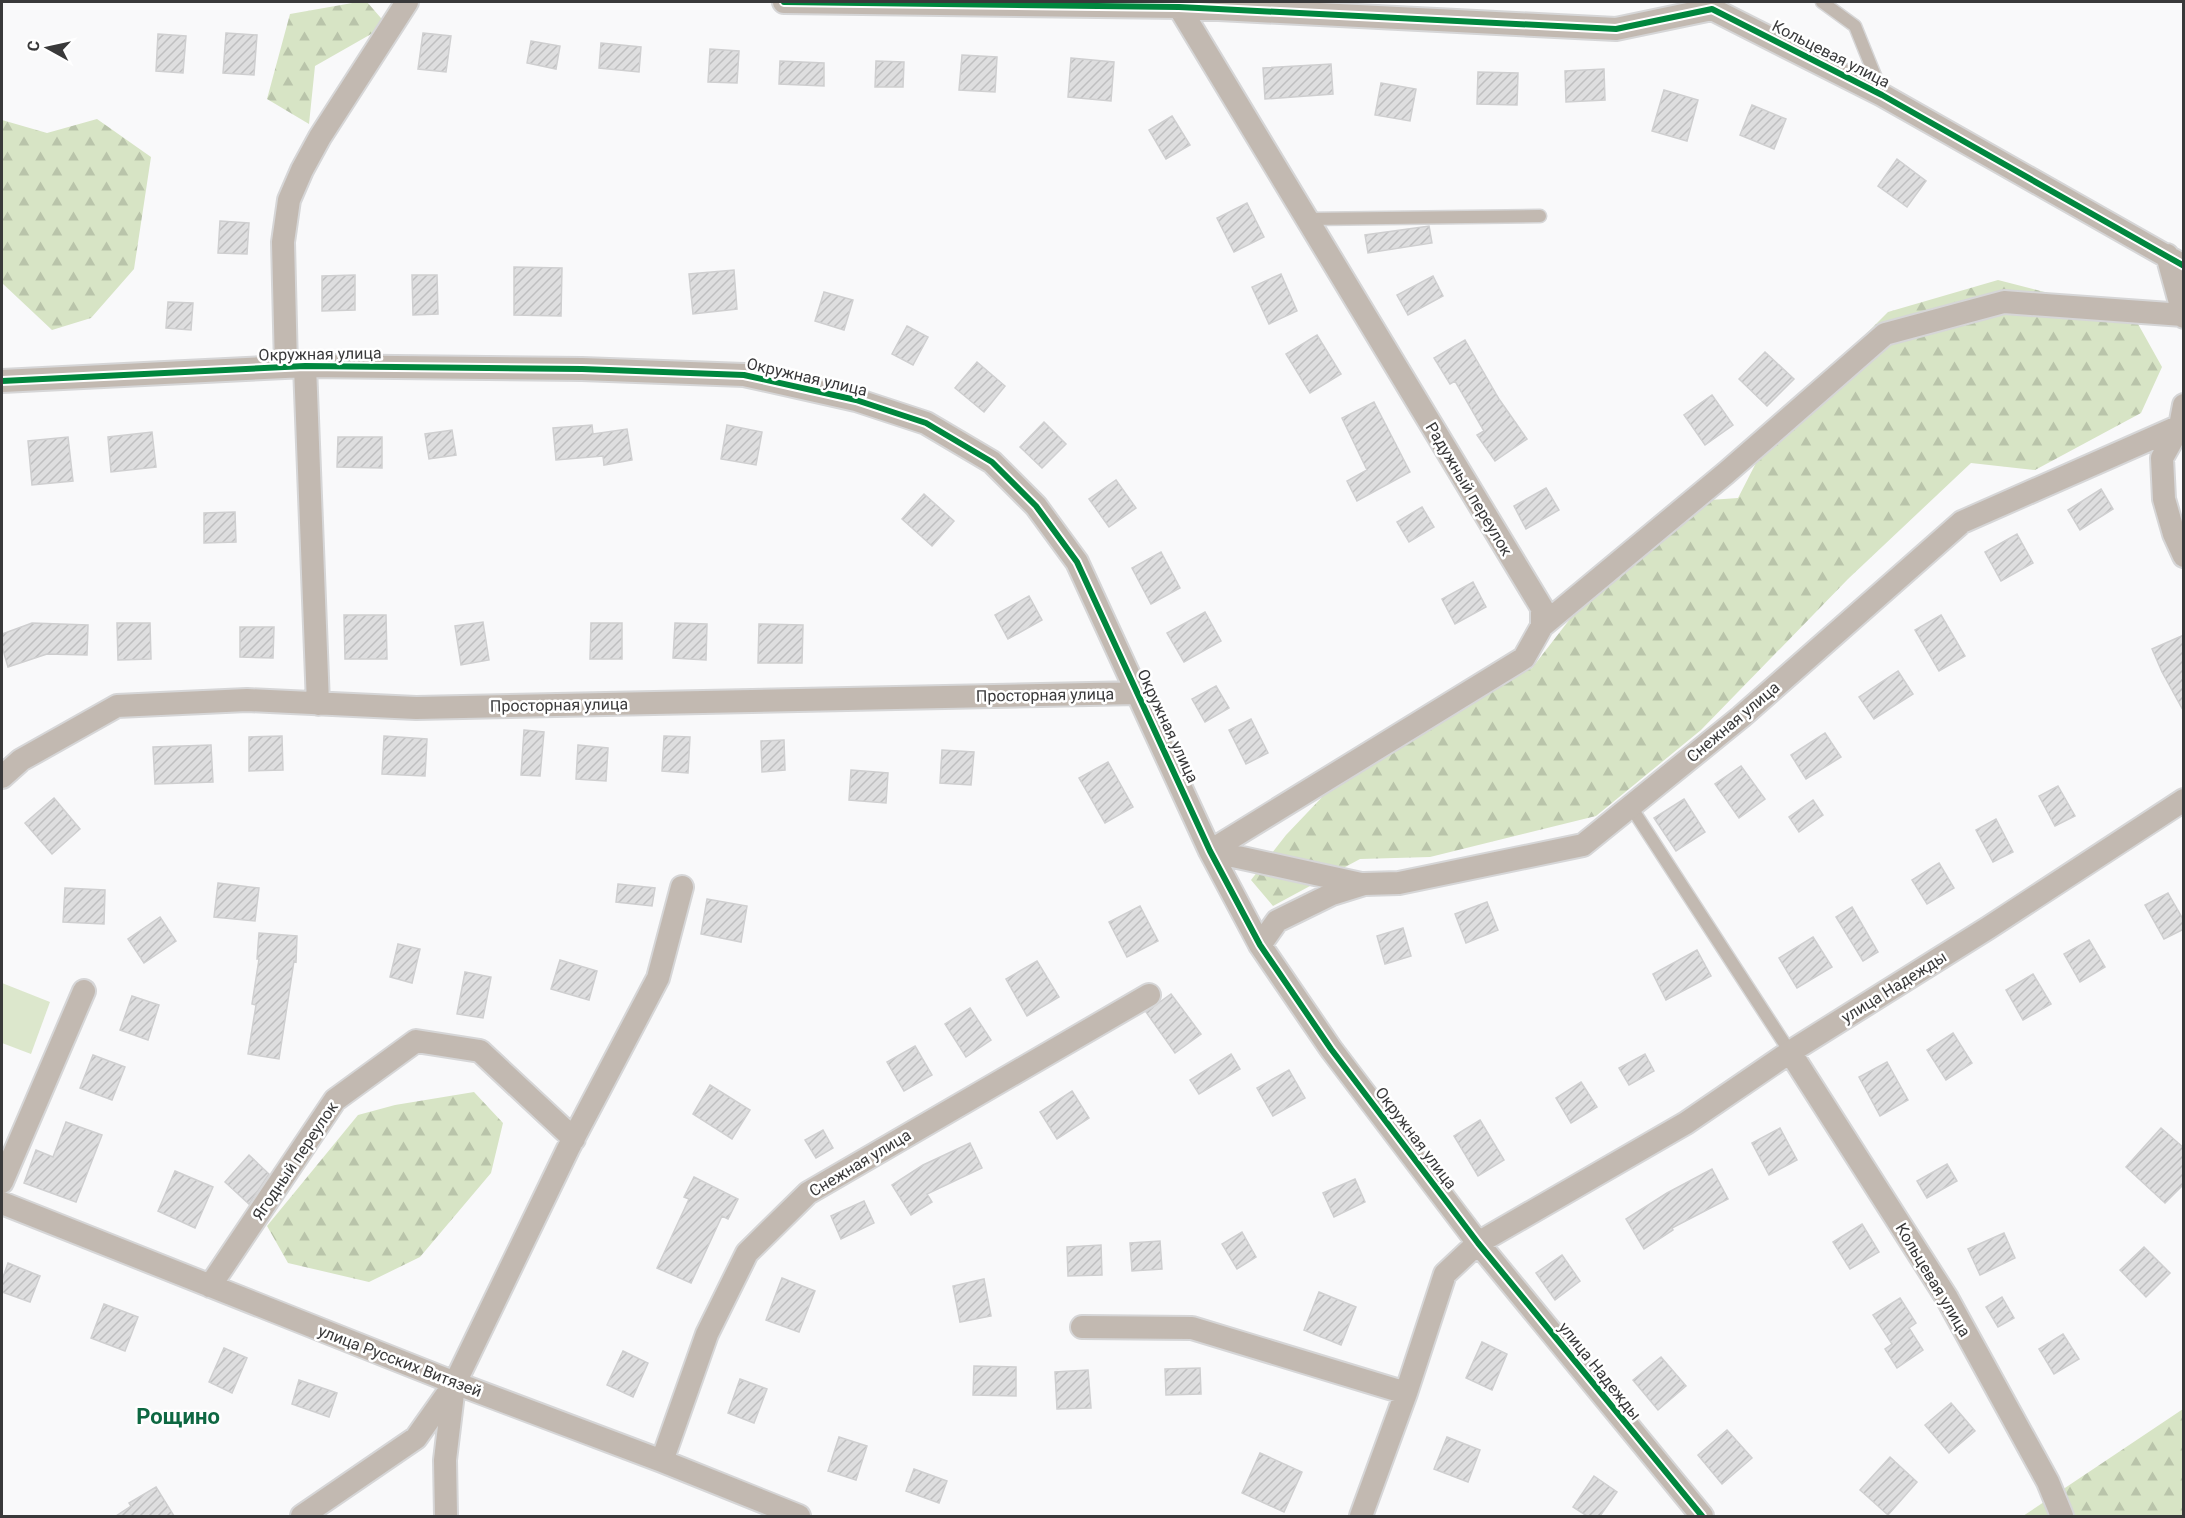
<svg xmlns="http://www.w3.org/2000/svg" width="2185" height="1518" font-family="Roboto,sans-serif">
  <defs>
    <pattern id="forest-firs" width="22" height="20" patternUnits="userSpaceOnUse" patternTransform="scale(1.5)"><rect width="22" height="20" fill="#d7e4c5"/><path d="M5 1l3.5 6h-7zM16 11l3.5 6h-7z" fill="#b9c4aa"/></pattern>
    <pattern id="building-hatch" width="6" height="6" patternUnits="userSpaceOnUse" patternTransform="scale(1.5)"><rect width="6" height="6" fill="#dededf"/><path d="M-1 1l2-2M0 6l6-6M5 7l2-2" fill="none" stroke="#bfbfc0"/></pattern>
  </defs>
  <rect width="100%" height="100%" fill="#f9f9fa"/>
  <!-- forest -->
  <path fill="url(#forest-firs)" d="M358,2H367L387,25L315,66L309,124L267,99L290,14Z
    M97,119L151,157L134,269L91,318L52,330L2,283V120L47,133Z
    M1998,280L2133,315L2162,367L2141,413L2035,470L1971,463L1848,579L1701,730L1596,816L1430,857L1360,859L1273,906L1251,880L1286,835L1326,793L1411,720L1532,668L1597,584L1681,502L1738,498L1776,424L1888,312Z
    M474,1092L503,1123L491,1173L420,1257L369,1282L288,1263L267,1226L358,1115L395,1105Z
    M2183,1409V1516H2023Z"/>
  <!-- garden -->
  <path fill="#dce7cc" d="M2,983L50,1002L31,1054L2,1043Z"/>
  <!-- building -->
  <path fill="url(#building-hatch)" stroke="#cfcfd0" stroke-width="1.5" d="M226,33L257,35L254,75L223,73Z
    M423,33L451,36L446,72L418,69Z
    M158,34L186,36L183,73L156,71Z
    M531,41L560,46L556,69L527,63Z
    M601,43L641,47L639,72L599,68Z
    M710,49L739,51L737,83L708,82Z
    M962,55L997,57L995,92L959,90Z
    M1071,58L1114,62L1111,101L1068,97Z
    M780,61L824,63V86L779,84Z
    M876,61L904,62L903,87H875Z
    M1331,64L1333,94L1265,99L1263,68Z
    M1604,69L1605,100L1566,102L1565,71Z
    M1478,72L1518,73L1517,105L1477,104Z
    M1381,83L1416,89L1410,121L1375,115Z
    M1664,90L1698,100L1687,141L1652,131Z
    M1752,105L1786,119L1774,149L1740,135Z
    M1172,116L1190,145L1166,159L1149,130Z
    M1897,159L1926,181L1907,207L1878,186Z
    M1247,203L1264,237L1234,252L1217,218Z
    M220,221L249,223L247,254L218,253Z
    M1429,226L1432,243L1368,253L1365,235Z
    M514,267L562,268L561,316L514,315Z
    M734,270L737,309L693,314L689,274Z
    M1281,274L1297,311L1269,324L1252,287Z
    M355,275V310L322,311V276Z
    M412,275H437L438,314L413,315Z
    M1433,276L1443,296L1408,315L1397,295Z
    M824,292L853,300L844,330L815,321Z
    M168,302L193,303L191,330L166,328Z
    M907,326L928,337L913,365L892,354Z
    M1317,335L1341,374L1310,393L1286,354Z
    M1465,340L1499,399L1527,439L1495,461L1477,435L1484,431L1455,381L1450,384L1434,358Z
    M1765,352L1794,379L1767,406L1739,379Z
    M977,362L1005,386L984,412L955,388Z
    M1712,395L1733,425L1705,445L1684,415Z
    M1374,402L1410,472L1357,501L1347,481L1367,470L1342,418Z
    M1044,422L1066,444L1042,468L1020,447Z
    M592,425L593,434L627,429L632,460L604,465L603,456L556,460L553,428Z
    M727,425L762,432L756,465L721,459Z
    M452,430L456,455L429,459L425,434Z
    M152,432L156,467L111,472L108,437Z
    M68,437L73,481L32,485L28,441Z
    M338,437H382V468L337,467Z
    M1116,480L1136,508L1109,527L1089,499Z
    M1546,488L1559,510L1526,529L1514,506Z
    M2101,489L2113,509L2080,530L2068,510Z
    M924,494L954,521L932,546L902,519Z
    M1422,507L1434,527L1409,542L1397,522Z
    M235,512L236,542L204,543V513Z
    M2017,534L2033,563L2001,581L1985,552Z
    M1161,552L1180,588L1151,604L1132,568Z
    M1473,582L1486,607L1455,624L1442,599Z
    M1029,596L1042,620L1008,639L995,615Z
    M1205,612L1221,641L1184,662L1167,633Z
    M344,615H386L387,659H345Z
    M1941,615L1965,656L1939,671L1915,630Z
    M483,622L489,660L461,665L455,626Z
    M32,623L88,625L87,655L47,654L8,667L2,647V634Z
    M117,623H150L151,659L118,660Z
    M591,623H622V659H590Z
    M675,623L707,624L706,660L673,658Z
    M759,624L803,625L802,663H758Z
    M240,627H274L273,658L240,657Z
    M2184,635V712L2162,672L2152,649Z
    M1898,671L1913,694L1874,719L1859,697Z
    M1216,686L1229,708L1205,722L1192,699Z
    M1251,719L1268,753L1246,764L1229,730Z
    M524,730L544,732L540,776L521,775Z
    M1825,733L1841,757L1806,779L1791,755Z
    M282,736L283,770L249,771V737Z
    M384,736L427,739L425,776L382,774Z
    M664,736L690,737L688,773L662,771Z
    M784,740L785,770L762,772L761,741Z
    M211,745L213,782L155,784L153,747Z
    M578,745L608,748L606,781L576,779Z
    M942,750L974,752L971,785L940,783Z
    M1108,762L1133,807L1105,823L1079,778Z
    M1741,766L1765,799L1739,818L1715,784Z
    M851,770L888,773L886,803L849,800Z
    M2058,786L2075,816L2055,826L2039,796Z
    M54,798L80,829L52,854L25,823Z
    M1684,799L1705,832L1676,851L1654,818Z
    M1813,800L1823,815L1799,832L1789,817Z
    M1996,819L2013,852L1993,862L1976,830Z
    M1939,863L1954,888L1927,904L1912,880Z
    M218,883L259,888L255,921L214,917Z
    M618,884L655,888L652,906L616,902Z
    M65,888L105,890L104,924L63,922Z
    M2168,893L2184,921V929L2164,939L2145,905Z
    M707,899L747,906L741,942L701,934Z
    M1487,902L1498,930L1466,943L1455,914Z
    M1140,906L1158,941L1127,957L1109,922Z
    M1852,907L1878,952L1863,961L1836,917Z
    M160,917L176,941L144,963L128,939Z
    M1403,928L1411,956L1385,964L1377,936Z
    M259,933L297,936L296,962L294,961L279,1059L248,1054L256,1005L252,1004L259,959H257Z
    M1813,937L1832,967L1797,988L1779,958Z
    M2089,940L2105,967L2080,982L2064,954Z
    M398,944L420,949L412,983L390,977Z
    M1697,950L1711,976L1666,1000L1653,974Z
    M560,960L597,971L589,1000L551,989Z
    M1037,961L1059,997L1027,1016L1006,979Z
    M465,972L491,977L483,1018L457,1014Z
    M2033,974L2051,1004L2023,1020L2006,990Z
    M1171,994L1201,1034L1175,1053L1146,1012Z
    M132,996L159,1005L148,1040L120,1030Z
    M970,1008L991,1040L966,1057L945,1024Z
    M1953,1033L1972,1063L1946,1080L1927,1050Z
    M915,1046L932,1075L904,1091L887,1062Z
    M1231,1054L1240,1069L1199,1094L1190,1080Z
    M1645,1054L1654,1071L1629,1085L1619,1068Z
    M93,1055L125,1067L112,1100L80,1088Z
    M1887,1062L1908,1100L1880,1116L1859,1077Z
    M1289,1070L1305,1098L1273,1116L1257,1088Z
    M1581,1082L1597,1107L1571,1123L1556,1098Z
    M710,1085L750,1110L732,1139L693,1114Z
    M1072,1091L1089,1118L1057,1139L1040,1112Z
    M1480,1120L1504,1160L1478,1176L1454,1136Z
    M66,1122L102,1135L76,1202L24,1183L36,1150L53,1157Z
    M1780,1128L1797,1160L1769,1175L1752,1143Z
    M2161,1128L2184,1148V1184L2165,1203L2126,1167Z
    M823,1130L833,1148L816,1158L805,1140Z
    M970,1143L982,1168L927,1194L932,1202L911,1215L892,1185L923,1165Z
    M249,1155L269,1174L249,1204L225,1182Z
    M1947,1164L1957,1181L1927,1198L1917,1181Z
    M1712,1169L1728,1199L1672,1228L1673,1230L1644,1249L1626,1219L1667,1193Z
    M175,1171L213,1187L195,1228L158,1211Z
    M694,1177L738,1199L728,1219L722,1216L691,1283L657,1268L689,1199L684,1197Z
    M1355,1179L1365,1202L1334,1217L1323,1193Z
    M864,1201L874,1223L841,1239L831,1216Z
    M1862,1224L1879,1252L1850,1269L1833,1242Z
    M1242,1232L1256,1257L1237,1269L1222,1244Z
    M2004,1233L2015,1258L1980,1275L1968,1249Z
    M1160,1241L1162,1269L1132,1271L1130,1243Z
    M1101,1245L1102,1275L1068,1276L1067,1247Z
    M2144,1247L2170,1273L2146,1297L2120,1270Z
    M1562,1255L1580,1281L1555,1300L1536,1273Z
    M8,1263L40,1276L30,1302L2,1292V1280Z
    M782,1278L815,1291L799,1332L766,1320Z
    M984,1279L991,1316L960,1322L953,1286Z
    M1319,1292L1356,1307L1341,1345L1304,1330Z
    M2002,1297L2014,1318L1998,1327L1986,1307Z
    M1900,1298L1916,1323L1909,1328L1923,1350L1897,1368L1885,1349L1892,1344L1873,1315Z
    M104,1304L138,1317L125,1351L91,1338Z
    M2063,1334L2079,1359L2054,1374L2039,1349Z
    M1482,1342L1507,1354L1492,1390L1466,1378Z
    M224,1348L247,1358L232,1393L209,1382Z
    M623,1351L648,1363L633,1397L607,1385Z
    M1661,1357L1686,1386L1658,1410L1633,1380Z
    M974,1366L1016,1367V1396L973,1395Z
    M1200,1368L1201,1394L1166,1395L1165,1369Z
    M1088,1370L1091,1408L1057,1409L1055,1372Z
    M740,1379L767,1389L754,1423L728,1413Z
    M299,1380L337,1393L329,1417L292,1404Z
    M1951,1403L1975,1431L1949,1453L1925,1425Z
    M1727,1430L1752,1458L1722,1484L1698,1455Z
    M839,1437L867,1446L856,1480L828,1471Z
    M1447,1437L1480,1450L1468,1482L1434,1469Z
    M1260,1453L1302,1472L1284,1512L1242,1493Z
    M1890,1457L1917,1482L1888,1515L1860,1490Z
    M914,1469L947,1481L939,1503L906,1491Z
    M1594,1476L1617,1492L1600,1516H1587L1573,1507Z
    M156,1487L174,1516H116L131,1506L129,1503Z"/>
  <g fill="none" stroke-linecap="round" stroke-linejoin="round">
    <!-- service casing -->
    <g stroke="#d6d6d7" stroke-width="15">
      <path id="service" d="M1822,2L1855,26L1882,93
        M1307,219L1540,216
        M1631,807L1790,1052"/>
    </g>
    <!-- minor casing -->
    <g stroke="#d6d6d7" stroke-width="26">
      <path id="minor" d="M784,2L1179,7L1616,29L1712,9L1882,95L2184,266
        M1179,7L1542,608V626L1524,658L1210,851
        M2167,255L2184,317
        M305,366L318,704
        M286,367L283,242L289,200L302,170L320,137L407,2
        M2,381L305,366L582,369L744,375L856,400L926,423L992,462L1036,506L1077,562L1210,851L1260,945L1331,1049L1478,1243L1702,1516
        M2184,405L2180,426L2162,458L2164,499L2174,534L2184,556
        M1542,626L1726,473L1885,334L2004,302L2183,315
        M2,777L21,760L117,706L247,700L416,708L1138,693
        M1210,851L1361,884
        M1260,945L1277,921L1332,894L1364,884L1399,883L1583,845L1741,717L1962,522L2180,426
        M1790,1052L1947,1298L2048,1482L2062,1516
        M2,1182L84,991
        M2,1203L455,1383L662,1461L799,1516
        M210,1286L335,1100L416,1041L480,1051L574,1139
        M1082,1327L1192,1328L1406,1393
        M662,1461L707,1334L747,1253L808,1193L1149,995
        M302,1516L416,1438L455,1383L568,1149L658,978L682,887
        M446,1516L445,1460L454,1385
        M1361,1516L1406,1393L1445,1274L1478,1243L1686,1123L1790,1052L1988,928L2184,800"/>
    </g>
    <!-- service -->
    <use href="#service" stroke="#c2b9b1" stroke-width="12"/>
    <!-- minor -->
    <use href="#minor" stroke="#c2b9b1" stroke-width="22"/>
    <!-- cycleway casing -->
    <g stroke="#fff" stroke-width="10">
      <path id="cycleway" d="M784,2L1179,7L1616,29L1712,9L1882,95L2184,266
        M2,381L305,366L582,369L744,375L856,400L926,423L992,462L1036,506L1077,562L1210,851L1260,945L1331,1049L1478,1243L1702,1516"/>
    </g>
    <!-- cycleway -->
    <use href="#cycleway" stroke="#00873e" stroke-width="6"/>
  </g>
  <g text-anchor="middle" dominant-baseline="central" stroke-width="5" stroke-linejoin="round" paint-order="stroke">
    <!-- street labels -->
    <g font-size="16" fill="#39393a" stroke="#fff">
      <text transform="translate(1831 54) rotate(27)">Кольцевая улица</text>
      <text transform="translate(320 354) rotate(-1)">Окружная улица</text>
      <text transform="translate(807 377) rotate(13)">Окружная улица</text>
      <text transform="translate(1469 489) rotate(59)">Радужный переулок</text>
      <text transform="translate(1045 695) rotate(-1)">Просторная улица</text>
      <text transform="translate(559 705) rotate(-1)">Просторная улица</text>
      <text transform="translate(1733 722) rotate(-40)">Снежная улица</text>
      <text transform="translate(1168 726) rotate(65)">Окружная улица</text>
      <text transform="translate(1894 987) rotate(-32)">улица Надежды</text>
      <text transform="translate(1416 1138) rotate(53)">Окружная улица</text>
      <text transform="translate(295 1161) rotate(-56)">Ягодный переулок</text>
      <text transform="translate(860 1163) rotate(-31)">Снежная улица</text>
      <text transform="translate(1933 1280) rotate(59)">Кольцевая улица</text>
      <text transform="translate(400 1361) rotate(21)">улица Русских Витязей</text>
      <text transform="translate(1600 1371) rotate(51)">улица Надежды</text>
    </g>
    <!-- district labels -->
    <g font-size="22" font-weight="bold" fill="#0e6842" stroke="#fff">
      <text x="178" y="1416">Рощино</text>
    </g>
  </g>
  <!-- border -->
  <rect width="2185" height="1518" fill="none" stroke="#39393a" stroke-width="6"/>
  <!-- north arrow -->
  <g transform="translate(48 48) rotate(278)" stroke="#ffffff" stroke-width="4.5" paint-order="stroke">
  <path d="M0-4.5L10 22L0 15L-10 22Z" fill="#39393a"/>
  <text y="-9" font-size="16" font-weight="bold" text-anchor="middle" fill="#39393a">С</text>
  </g>
</svg>
